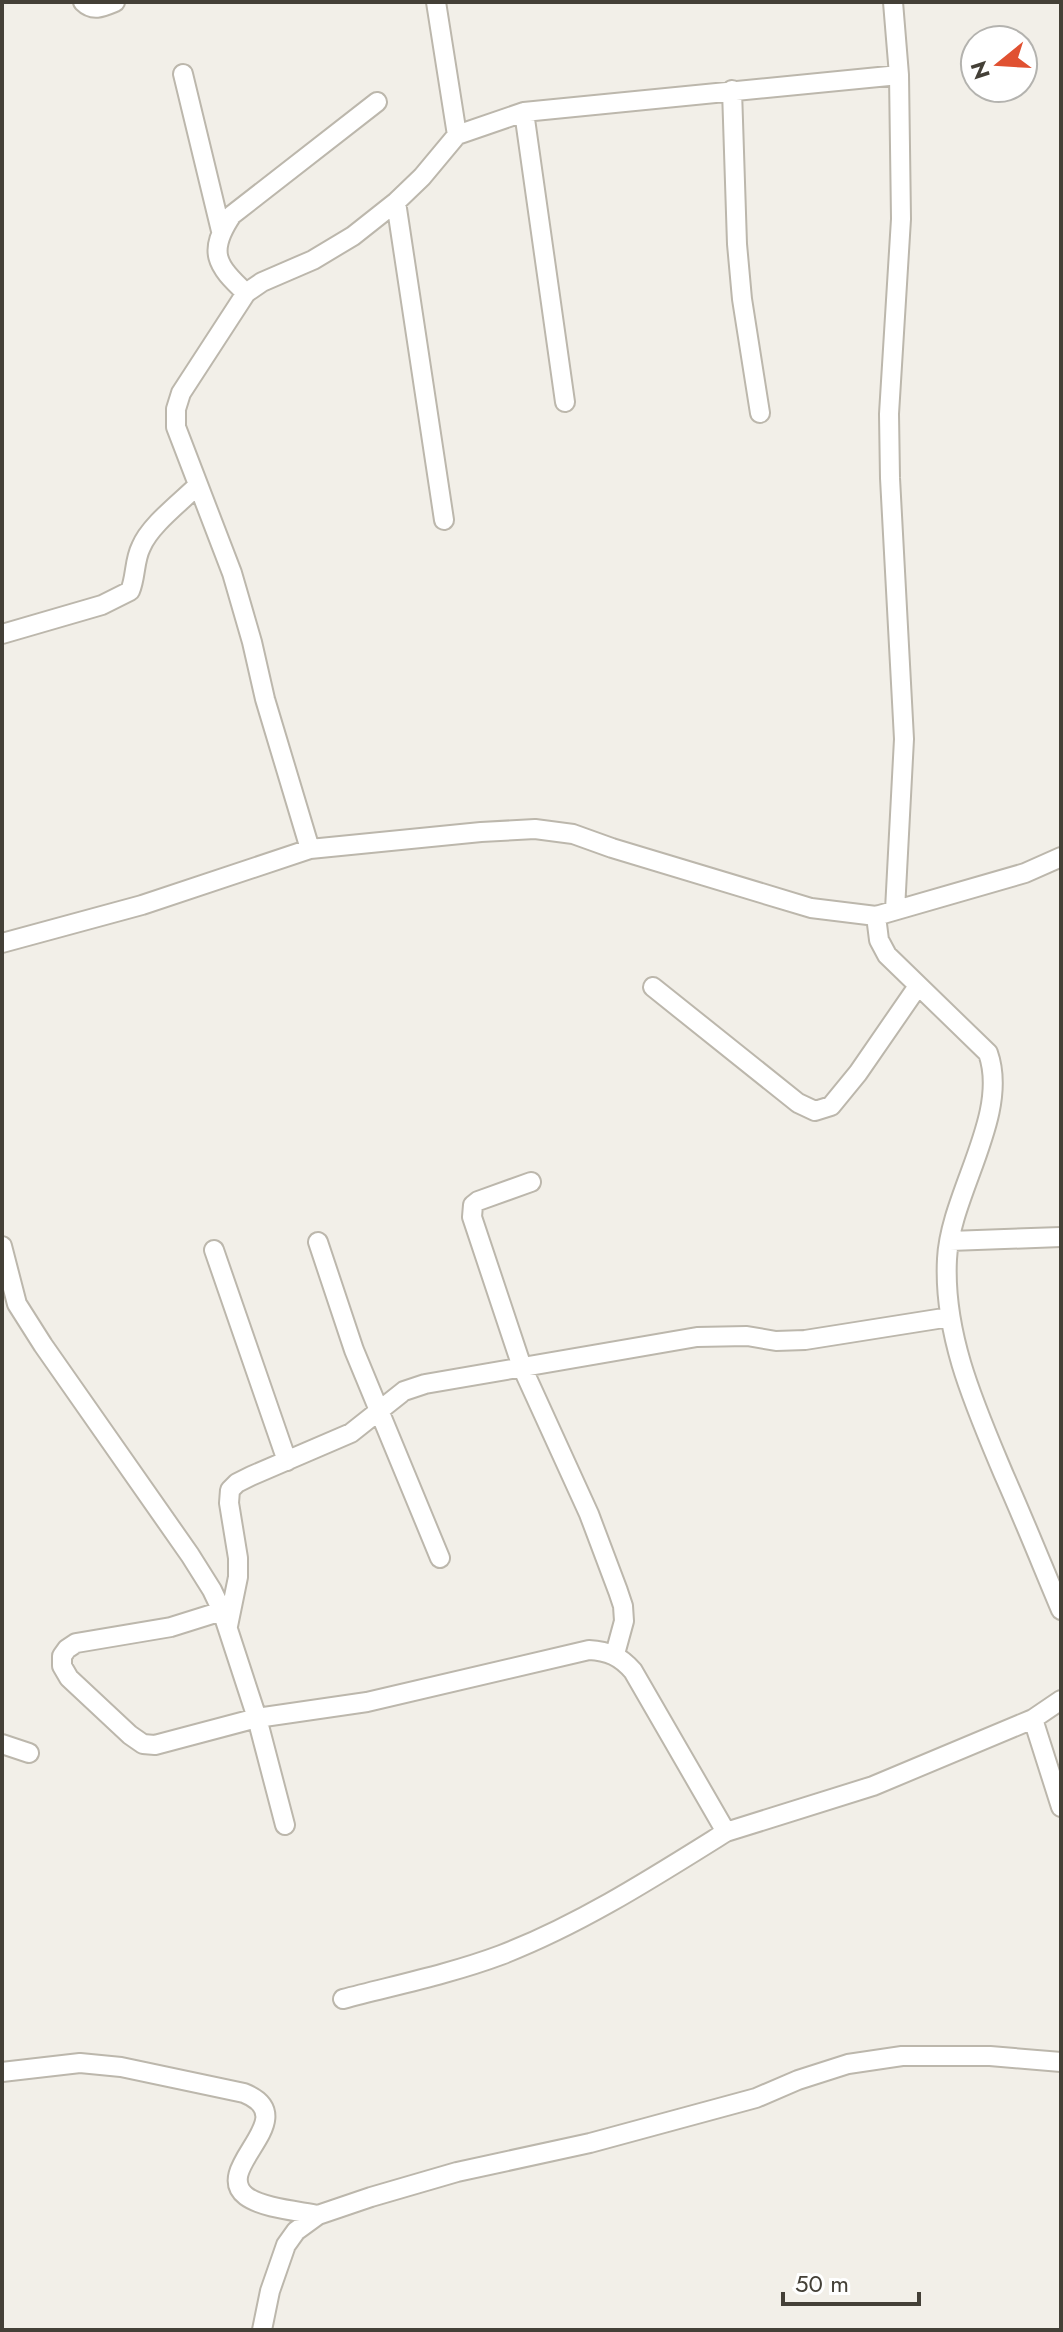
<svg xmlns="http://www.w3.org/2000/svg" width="1063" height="2332" font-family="Jost,sans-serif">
  <rect width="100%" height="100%" fill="#f2efe8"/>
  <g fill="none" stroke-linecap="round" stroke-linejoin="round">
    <!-- minor casing -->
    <g stroke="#bcb7ac" stroke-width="22">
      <path id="minor" d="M83,2C93,12 103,7 115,2
        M436,2L457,135
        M893,2L899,75L901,219L889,414L890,478L904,739L895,910
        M183,74L221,231
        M732,90L737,244L742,299L760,413
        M524,112L565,402
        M396,202L444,520
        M246,293C216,265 207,252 232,215L377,102
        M2,634L102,605L130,591C136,577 134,561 141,547C150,525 181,502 198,485
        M310,849L265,699L252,642L232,573L176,427V409L181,393L246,293L262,282L313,260L353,236L396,202L422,177L457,135L524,112L899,75
        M876,916L879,940L887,955L988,1053C1010,1115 950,1194 947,1259C943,1335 975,1406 1004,1475C1024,1520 1042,1565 1061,1610
        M2,943L142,905L310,849L481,832L535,829L573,834L612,848L811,908L876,916L1025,873L1061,857
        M653,987L798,1103L815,1111L831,1106L858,1073L918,986
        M531,1182L478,1201L473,1205L472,1217L522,1367L589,1514L618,1591L623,1606L624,1621L615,1654
        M950,1241L1061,1237
        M318,1242L354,1350L440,1558
        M2,1246L17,1304L43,1345L190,1555L212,1590L222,1611L257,1718L367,1702L589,1650C608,1651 620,1656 633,1671L726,1832L873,1786L1033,1719L1061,1700
        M214,1250L287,1461
        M222,1611L171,1627L76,1643L67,1649L62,1656V1666L69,1678L130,1735L143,1744L155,1745L257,1718L285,1825
        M228,1626L238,1577V1558L229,1503L230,1490L237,1483L251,1476L351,1433L404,1391L425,1384L697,1337L747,1336L776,1341L805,1340L950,1317
        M1033,1719L1061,1807
        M2,1744L29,1753
        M343,1999C396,1985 450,1974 501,1955C581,1924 654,1877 726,1832
        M2,2072L80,2063L121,2067L244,2093C306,2118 210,2168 246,2196C262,2208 298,2211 318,2215
        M262,2330L270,2291L286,2245L296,2231L318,2215L371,2197L457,2172L590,2143L756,2098L798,2080L848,2064L902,2056H990L1061,2062"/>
    </g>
    <!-- minor -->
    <use href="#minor" stroke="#fff" stroke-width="18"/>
  </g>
  <!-- border -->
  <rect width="1063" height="2332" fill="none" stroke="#444037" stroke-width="8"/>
  <!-- north arrow -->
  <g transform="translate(999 64) rotate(252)"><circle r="38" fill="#ffffff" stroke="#b4b3af" stroke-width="2"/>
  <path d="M0-6L14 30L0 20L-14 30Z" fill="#e05131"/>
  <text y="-12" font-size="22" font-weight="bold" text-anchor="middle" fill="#444037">N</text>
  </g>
  <!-- scale -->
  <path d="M783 2292v12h136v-12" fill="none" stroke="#444037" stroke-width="4"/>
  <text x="795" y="2292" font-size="24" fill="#444037" stroke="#ffffff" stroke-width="6" paint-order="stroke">50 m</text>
</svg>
